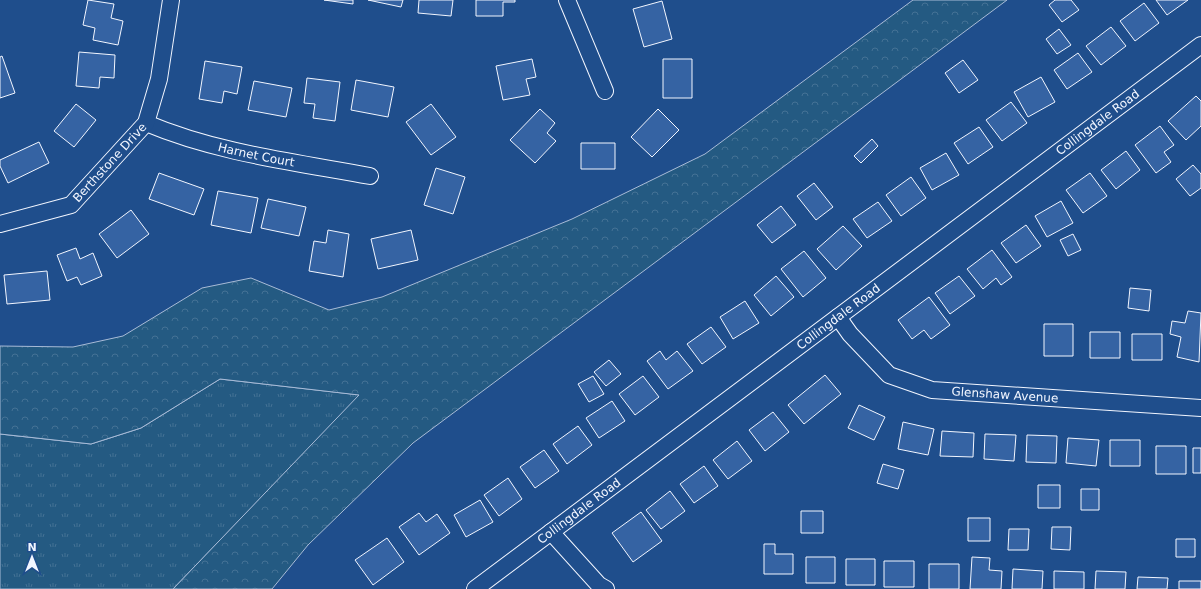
<svg xmlns="http://www.w3.org/2000/svg" width="1201" height="589" font-family="'DejaVu Sans',sans-serif">
  <defs>
    <pattern id="grass-tufts" width="24" height="20" patternUnits="userSpaceOnUse"><rect width="24" height="20" fill="#245a82"/><path d="M3 7l-1-3M5 7V3M7 7l1-3M15 17l-1-3M17 17v-4M19 17l1-3" fill="none" stroke="#447295"/></pattern>
    <pattern id="forest-crowns" width="20" height="18" patternUnits="userSpaceOnUse"><rect width="20" height="18" fill="#245a82"/><path d="M2 6a3 3 0 1 1 6 0M12 15a3 3 0 1 1 6 0" fill="none" stroke="#447295"/></pattern>
  </defs>
  <rect width="100%" height="100%" fill="#1f4e8c"/>
  <!-- grass -->
  <path fill="url(#grass-tufts)" stroke="#a8bbd7" d="M220,379L360,395L173,589H0V434L91,444L141,428Z"/>
  <!-- forest -->
  <path fill="url(#forest-crowns)" stroke="#a8bbd7" d="M913,0H1007L413,443L308,545L272,589H173L359,395L220,379L141,428L91,444L0,434V346L73,347L123,336L202,288L251,278L329,310L382,297L572,219L705,154Z"/>
  <!-- building -->
  <path fill="#3563a3" stroke="#f2f6ff" d="M88,0L114,4L111,18L123,21L118,45L93,40L95,28L83,25Z
    M324,0H353V4Z
    M368,0H403L401,7Z
    M419,0H453L451,16L418,13Z
    M476,0H515V2H503V16H476Z
    M1055,0H1071L1079,10L1062,22L1049,5Z
    M1156,0H1188L1167,15Z
    M662,1L672,39L644,47L633,9Z
    M1144,3L1159,23L1135,41L1120,21Z
    M1111,27L1126,46L1101,65L1086,46Z
    M1059,29L1071,45L1057,54L1046,39Z
    M79,52L115,55L114,78L100,77L99,88L76,86Z
    M1078,53L1092,72L1067,89L1054,70Z
    M2,56L15,93L0,98V57Z
    M532,59L536,77L526,79L530,95L503,100L496,66Z
    M663,59H692V98H663Z
    M963,60L978,80L959,93L945,73Z
    M205,61L242,67L237,94L224,91L222,103L199,99Z
    M1041,77L1055,102L1028,117L1014,92Z
    M307,78L340,82L335,121L313,118L315,104L304,103Z
    M356,80L394,87L388,117L351,110Z
    M254,81L292,88L286,117L248,110Z
    M1196,96L1201,101V126L1186,140L1168,121Z
    M1011,102L1027,123L1002,141L986,120Z
    M76,104L96,120L74,147L54,131Z
    M431,104L456,137L431,155L406,122Z
    M540,109L555,123L547,133L556,141L535,163L510,140Z
    M658,109L679,130L652,157L631,137Z
    M1160,126L1174,145L1164,152L1171,162L1156,173L1135,145Z
    M979,127L993,147L968,164L954,143Z
    M872,139L878,146L861,163L854,156Z
    M39,142L49,163L8,183L0,166V160Z
    M581,143H615V169H581Z
    M1126,151L1140,170L1116,189L1101,170Z
    M946,153L959,175L932,190L920,168Z
    M1193,165L1201,174V188L1190,196L1176,179Z
    M436,168L465,177L453,214L424,205Z
    M159,173L204,189L194,215L149,199Z
    M1090,173L1107,196L1083,213L1066,190Z
    M911,177L926,198L901,216L886,195Z
    M814,183L833,207L816,220L797,196Z
    M218,191L258,198L251,233L211,225Z
    M268,199L306,207L299,236L261,228Z
    M1061,201L1073,223L1047,237L1035,216Z
    M878,202L892,221L867,238L853,219Z
    M781,206L796,225L772,243L757,225Z
    M131,210L149,234L117,258L99,234Z
    M1026,225L1041,246L1016,263L1001,243Z
    M843,226L862,246L836,270L817,249Z
    M328,230L349,234L343,277L309,271L314,241L326,243Z
    M411,230L418,260L378,269L371,239Z
    M1073,234L1081,250L1068,256L1060,240Z
    M76,248L80,259L93,253L102,276L81,285L77,277L67,281L57,255Z
    M992,250L1012,277L1001,285L996,278L983,289L967,269Z
    M804,251L826,278L803,297L781,269Z
    M47,271L50,300L7,304L4,275Z
    M776,276L794,297L771,316L754,295Z
    M959,276L975,296L950,314L935,293Z
    M1130,288L1151,290L1149,311L1128,308Z
    M929,297L950,325L931,339L924,330L912,339L898,320Z
    M745,301L759,323L733,339L720,317Z
    M1188,311L1201,313L1199,362L1177,357L1181,337L1170,334L1172,321L1185,323Z
    M1044,324H1073V356H1044Z
    M711,327L726,347L702,364L687,344Z
    M1090,332H1120V358H1090Z
    M1132,334H1162V360H1132Z
    M660,351L666,360L677,351L693,371L668,389L647,361Z
    M609,360L621,374L606,386L594,372Z
    M825,375L841,394L804,424L788,405Z
    M593,376L604,394L589,402L578,384Z
    M643,376L659,397L635,415L619,394Z
    M612,401L625,421L599,438L586,418Z
    M859,405L885,417L874,440L848,428Z
    M773,412L789,432L765,451L749,430Z
    M903,422L934,429L928,455L898,449Z
    M578,426L592,445L567,464L553,444Z
    M942,431L974,433L973,457L940,456Z
    M985,434L1016,435L1014,461L984,459Z
    M1027,435L1057,436L1056,463L1026,462Z
    M1068,438L1099,440L1096,466L1066,463Z
    M1110,440H1140V466H1110Z
    M737,441L752,461L728,479L713,460Z
    M1156,446H1186V474H1156Z
    M1193,448H1201V473H1193Z
    M544,450L559,471L535,488L520,467Z
    M883,464L904,470L898,489L877,483Z
    M704,466L718,486L694,503L680,484Z
    M508,478L522,499L499,516L484,495Z
    M1038,485H1060V508H1038Z
    M1081,489H1099V510H1081Z
    M670,491L685,511L661,529L646,510Z
    M480,500L493,522L466,537L454,515Z
    M801,511H823V533H801Z
    M641,512L662,541L633,562L612,533Z
    M419,513L426,522L437,514L450,533L419,555L399,527Z
    M968,518H990V541H968Z
    M1052,527H1071L1070,550L1051,549Z
    M1009,529H1029L1028,550H1008Z
    M387,538L404,562L373,585L355,560Z
    M1176,539H1195V557H1176Z
    M764,544H775V554H793V574H764Z
    M806,557H835V583H806Z
    M972,557L990,558L989,570L1002,571L1001,589H970Z
    M846,559H875V585H846Z
    M884,561H914V587H884Z
    M929,564H959V589H929Z
    M1013,569L1043,571L1042,589H1012Z
    M1054,571L1084,572V589H1054Z
    M1096,571L1126,572L1125,589H1095Z
    M1138,577L1168,578L1167,589H1137Z
    M1179,581H1201V589H1179Z"/>
  <g fill="none" stroke-linecap="round" stroke-linejoin="round">
    <!-- minor casing -->
    <g stroke="#f2f6ff" stroke-width="18">
      <g id="minor">
        <path d="M567,0L605,91"/>
        <path id="s1" d="M146,123C217,153 294,162 370,176"/>
        <path id="s2" d="M0,224L71,205L146,123L159,79L171,0"/>
        <path id="s3" d="M838,317L850,334L889,375L932,390L1201,408"/>
        <path d="M551,532L599,585L606,589"/>
        <path id="s4" d="M475,589L1201,45"/>
      </g>
    </g>
    <!-- minor -->
    <use href="#minor" stroke="#1f4e8c" stroke-width="16"/>
  </g>
  <g text-anchor="middle" dominant-baseline="central" stroke-width="3" stroke-linejoin="round" paint-order="stroke">
    <!-- street labels -->
    <g font-size="12" fill="#f2f6ff" stroke="#1f4e8c">
      <text stroke="none"><textPath href="#s4" startOffset="778">Collingdale Road</textPath></text>
      <text stroke="none"><textPath href="#s1" startOffset="115">Harnet Court</textPath></text>
      <text stroke="none"><textPath href="#s2" startOffset="131">Berthstone Drive</textPath></text>
      <text stroke="none"><textPath href="#s4" startOffset="454">Collingdale Road</textPath></text>
      <text stroke="none"><textPath href="#s3" startOffset="196">Glenshaw Avenue</textPath></text>
      <text stroke="none"><textPath href="#s4" startOffset="130">Collingdale Road</textPath></text>
    </g>
  </g>
  <!-- north arrow -->
  <g transform="translate(32 557)" stroke="#1f4e8c" stroke-width="3" paint-order="stroke">
  <path d="M0-3L7 15L0 10L-7 15Z" fill="#f2f6ff"/>
  <text y="-6" font-size="11" font-weight="bold" text-anchor="middle" fill="#f2f6ff">N</text>
  </g>
</svg>
